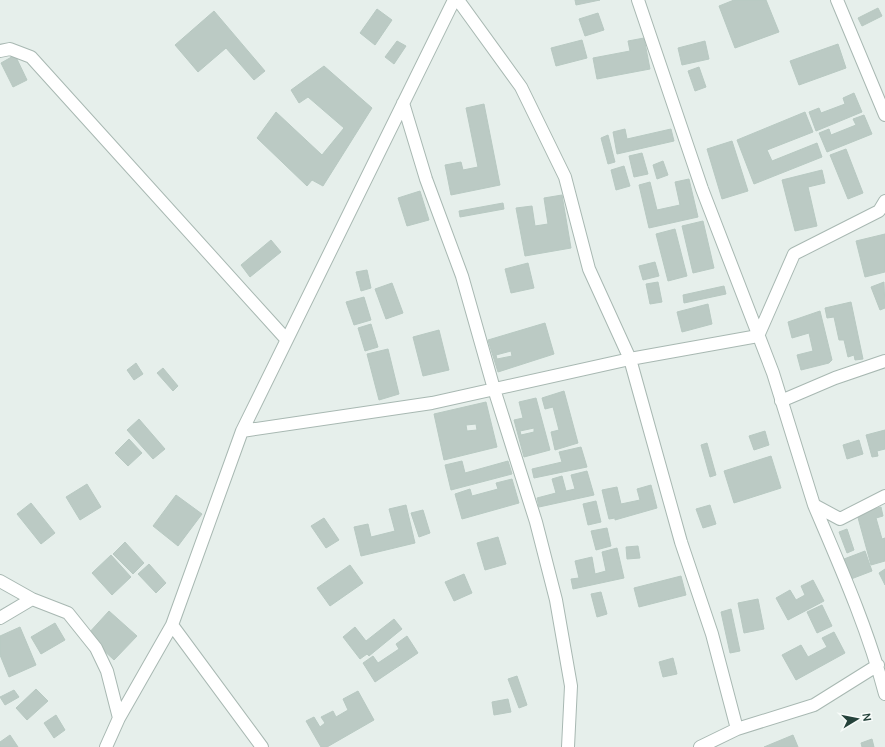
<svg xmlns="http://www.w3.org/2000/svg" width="885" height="747" font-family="Manrope,sans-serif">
  <rect width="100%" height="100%" fill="#e6efeb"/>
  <!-- building -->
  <path fill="#bbcac4" stroke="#b8c9c2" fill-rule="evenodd" d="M575,0H600L576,5Z
    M734,0H766L779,32L735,48L719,6Z
    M878,8L882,16L862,26L858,18Z
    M377,9L392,20L375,45L360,33Z
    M214,11L265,71L254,80L226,48L198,72L175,45Z
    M598,13L604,30L585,36L579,19Z
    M644,38L650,69L597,79L593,58L630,51L628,41Z
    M582,40L587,58L556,66L551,48Z
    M397,41L406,46L394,64L385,57Z
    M705,41L709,59L682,65L678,48Z
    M838,44L846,68L799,85L790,61Z
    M15,55L27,80L13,87L1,63Z
    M324,66L372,108L323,186L312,180L307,186L257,138L276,112L322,155L344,128L308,97L299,103L291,90Z
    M699,67L706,87L695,91L688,71Z
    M854,93L862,112L816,131L809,112L819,108L821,113L845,104L843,98Z
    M484,104L500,185L451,195L445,165L461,162L463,170L478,167L466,108Z
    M805,112L813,132L767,150L772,161L817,143L822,157L754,184L737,140Z
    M864,115L872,134L827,152L819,133L829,129L831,135L856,125L853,119Z
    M625,129L627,139L671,129L674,141L617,154L613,132Z
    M608,135L615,162L608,164L601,138Z
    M732,141L748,191L722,199L707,149Z
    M846,149L863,193L848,199L830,155Z
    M642,153L648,174L634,177L629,156Z
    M663,161L668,175L657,179L653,165Z
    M624,166L630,186L616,190L611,170Z
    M822,170L825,183L808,187L817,226L795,231L782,180Z
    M689,179L698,217L649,228L639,185L650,182L657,210L680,205L675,182Z
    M420,191L429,220L407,226L398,198Z
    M562,195L571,248L525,256L516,208L532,206L535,226L548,224L544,198Z
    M503,203L504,209L460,217L459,211Z
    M703,221L714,268L693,273L682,226Z
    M675,229L687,276L668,281L656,234Z
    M885,234V272L865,277L856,241Z
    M271,240L281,252L250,277L241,265Z
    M655,262L659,276L643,280L639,266Z
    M528,263L534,288L511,293L505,269Z
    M367,270L371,288L361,291L356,272Z
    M658,282L662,302L650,304L646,284Z
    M884,282L885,308L880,310L871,287Z
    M392,283L403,313L386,319L375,289Z
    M724,286L726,294L684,303L683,295Z
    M364,297L371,320L354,325L346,302Z
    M851,302L863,359L855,360L854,355L848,357L844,340H839L834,317L827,318L825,308Z
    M708,304L712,324L682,332L677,312Z
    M820,311L832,360L829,363L801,370L797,355L813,351L809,333L792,338L788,322Z
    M545,323L554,354L498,372L488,340ZM511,351L512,356L497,359L496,355Z
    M371,324L378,347L365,351L358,328Z
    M439,330L449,370L423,376L413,337Z
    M388,349L399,394L379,400L367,354Z
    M136,363L143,374L134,380L127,370Z
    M163,368L178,386L173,391L157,373Z
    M564,391L578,443L555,450L551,432L559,430L553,407L545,409L542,398Z
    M536,398L550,450L524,457L514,420L523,418L519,402ZM534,428V432L521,435L520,431Z
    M486,402L497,447L444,460L434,414ZM476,424L477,430L467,431L466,425Z
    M139,419L165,449L153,459L127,430Z
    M885,430V449L877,451L878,456L872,457L866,435Z
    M765,431L769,445L754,450L749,436Z
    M129,439L142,453L128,466L115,453Z
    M859,440L863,454L847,459L843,445Z
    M707,443L716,475L710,477L701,445Z
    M581,447L587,467L534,478L532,469L562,462L559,452Z
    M771,456L781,488L734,503L724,471Z
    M462,461L465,473L508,461L512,474L451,490L445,465Z
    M587,471L594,495L539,507L537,498L556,493L552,479L562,476L566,491L575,489L571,475Z
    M512,479L519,503L462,519L455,494L470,489L472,496L498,489L496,483Z
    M87,484L101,507L80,520L66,497Z
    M651,485L657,508L615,520V518L609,519L602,490L617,487L621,504L640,500L637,489Z
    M176,495L202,514L178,546L153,526Z
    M596,501L601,522L588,525L583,504Z
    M31,503L55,533L41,544L17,514Z
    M406,505L415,543L361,556L354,527L368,524L371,537L395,531L389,509Z
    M710,505L716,524L703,528L696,509Z
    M881,507L883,516L876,518L882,539L885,538V561L871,565L857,514Z
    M423,510L430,533L419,537L411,513Z
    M324,518L339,540L326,548L311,526Z
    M607,528L611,546L596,550L591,531Z
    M847,529L854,550L847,553L839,532Z
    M498,537L506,564L485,570L477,543Z
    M125,542L144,563L133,574L113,554Z
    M638,546L640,558L627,559L626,547Z
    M617,548L624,578L573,589L571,579L579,578L575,561L592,557L595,574L606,571L602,552Z
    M865,551L872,571L851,579L844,559Z
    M111,555L131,577L112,595L92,573Z
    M149,564L166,583L156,593L138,574Z
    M350,565L363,583L330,606L317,588Z
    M885,569V585L879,573Z
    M464,574L472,593L454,601L445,582Z
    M681,576L686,595L639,607L634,588Z
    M813,580L824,601L788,620L776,598L790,590L796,600L805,595L801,586Z
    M601,592L607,614L597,617L591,594Z
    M758,599L764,629L744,633L738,603Z
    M822,605L832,626L817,633L807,612Z
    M731,609L740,651L730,653L721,612Z
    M109,611L137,636L114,660L87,635Z
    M394,619L402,629L369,656L367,654L360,659L343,637L355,627L366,641Z
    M55,623L65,640L41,654L31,637Z
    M20,627L36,665L9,677L0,655V636Z
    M834,632L845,653L796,680L782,655L801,645L808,657L827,647L822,638Z
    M407,636L418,653L375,682L363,663L373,656L378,663L399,649L396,644Z
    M673,658L677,674L663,677L659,662Z
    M517,676L527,705L519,708L508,679Z
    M36,689L48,701L27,720L16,708Z
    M14,690L19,697L5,705L0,697Z
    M358,691L374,720L327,747H321L306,721L314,717L320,727L325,723L321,717L333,711L336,717L348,710L343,699Z
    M508,699L511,712L494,715L492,702Z
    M56,715L65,730L54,738L44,723Z
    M10,735L18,747H0V742Z
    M793,735L798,747H764Z
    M872,739L874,747H862L861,743Z"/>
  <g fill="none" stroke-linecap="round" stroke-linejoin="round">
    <!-- minor casing -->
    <g stroke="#a8b8b2" stroke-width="14">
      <path id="minor" d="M458,0L521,87L565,177L589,269L630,359L758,336L794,254L879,211L885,201
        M638,0L702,189L773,373L814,505L840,519L885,496
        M837,0L885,115
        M0,51L10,49L31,57L286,339
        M403,103L426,179L462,276L494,389L536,522L556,600L571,686L568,747
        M781,401L835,378L885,361
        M242,431L432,403L630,359L681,542L712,634L737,729L814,705L878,665
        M814,505C840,566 868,629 885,694
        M0,581L32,599L68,613L96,648L107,671L119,718
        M0,618L32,599
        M172,625L262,747
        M106,747L119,718L172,625L242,431L454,0
        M700,747L737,729"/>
    </g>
    <!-- minor -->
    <use href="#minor" stroke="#fff" stroke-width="12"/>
  </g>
  <!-- north arrow -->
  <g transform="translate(857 719) rotate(80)" stroke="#f7fbf9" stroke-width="3" paint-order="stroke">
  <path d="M0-3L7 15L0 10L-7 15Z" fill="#24423a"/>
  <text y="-6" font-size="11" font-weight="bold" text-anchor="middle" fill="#24423a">N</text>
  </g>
</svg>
